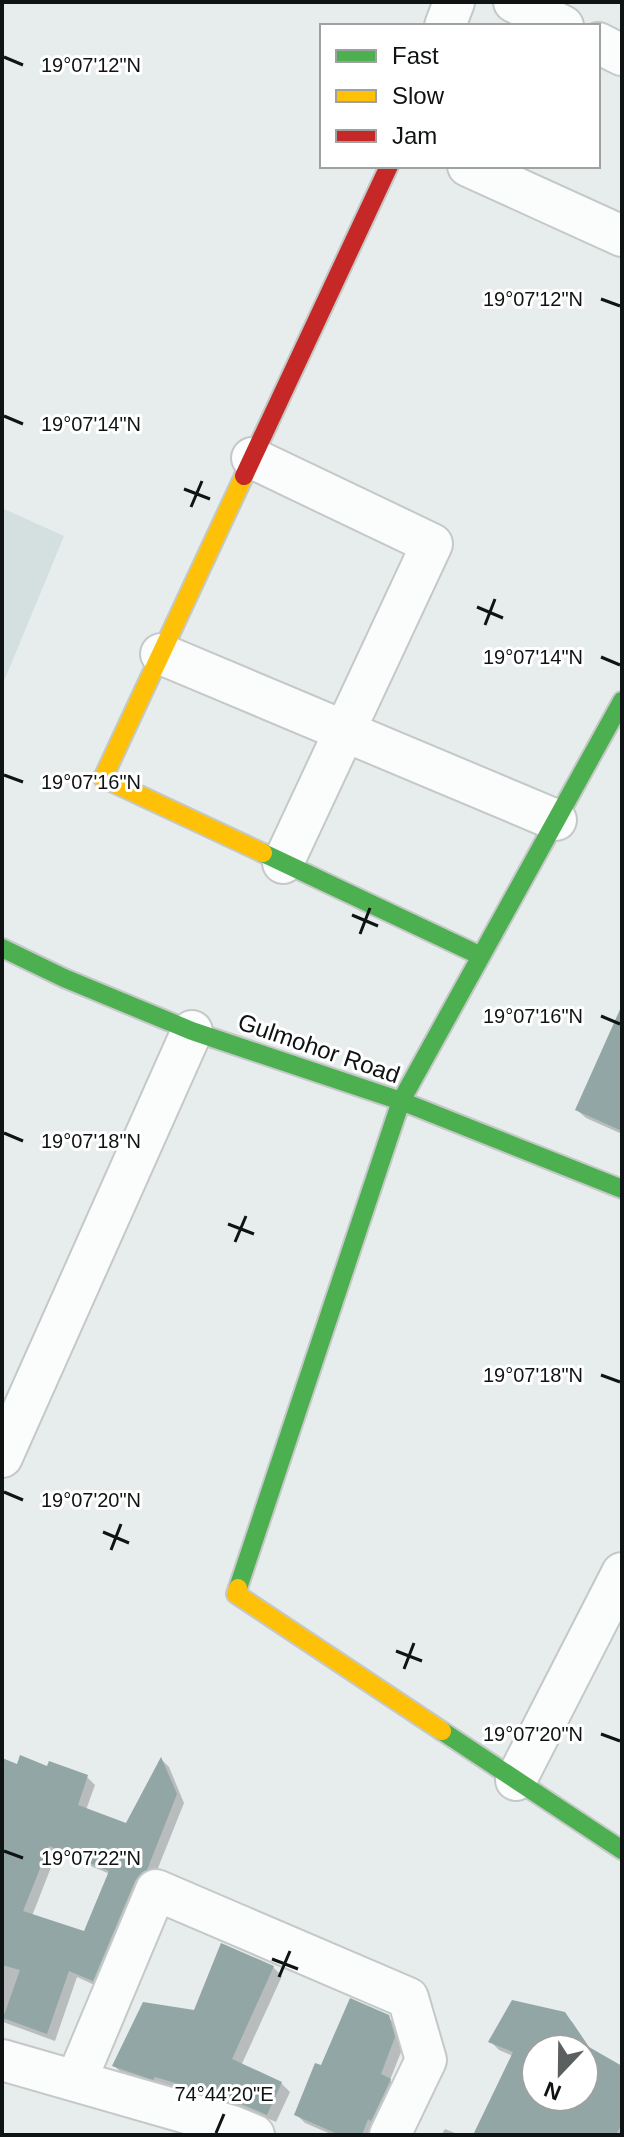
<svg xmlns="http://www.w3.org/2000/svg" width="624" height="2137" font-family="Arial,sans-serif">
  <rect width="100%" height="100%" fill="#e7ecec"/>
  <!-- built -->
  <path fill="#d4e0df" d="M2,508L64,536L2,686V567L4,561L2,560Z"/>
  <!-- shadow -->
  <path fill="#0003" fill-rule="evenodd" d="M622,1051V1134L586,1118L577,1110Z
    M162,1760L169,1767L184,1803L154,1878L101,1988L77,1977L55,2041L3,2022L2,2025V1805L48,1769L87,1777L95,1785L86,1810L127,1826ZM57,1852L110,1874L85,1934L32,1916Z
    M273,1967L282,1976L241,2066L281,2083L290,2092L276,2122L207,2092L205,2097L163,2084L162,2087L123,2074L114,2066L195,2012Z
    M564,2014L573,2023L592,2052L622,2068V2135H476L513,2056L499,2050L491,2042ZM536,2049H584V2097H536Z
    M388,2017L397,2026L403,2047L390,2080L399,2089L373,2135H333L305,2123L296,2114L322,2067Z
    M445,2129L460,2135H441Z"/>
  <!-- building -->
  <path fill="#92a6a6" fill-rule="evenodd" d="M622,1005V1131L575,1110Z
    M20,1755L47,1766L49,1761L88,1775L78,1805L126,1823L161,1757L177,1794L147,1870L142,1872L135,1881L93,1981L69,1971L47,2034L3,2018L20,1970L2,1965V1758L17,1764ZM49,1846L109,1871L84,1931L23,1911Z
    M221,1943L274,1966L232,2059L282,2082L267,2115L198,2085L196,2089L155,2077L153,2080L112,2066L143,2002L194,2010Z
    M350,1998L389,2015L395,2037L381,2074L391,2079L371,2121L368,2119L362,2135H340L294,2115L315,2063L321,2065Z
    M512,2000L565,2012L589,2047L622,2066V2123L616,2135H473L513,2052L488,2042ZM536,2049H584V2097H536Z"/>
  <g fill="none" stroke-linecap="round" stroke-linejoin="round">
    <!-- street casing -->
    <g stroke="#c4c9c8" stroke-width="44">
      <path id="street" d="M514,2L563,26
        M445,26L454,2
        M598,43L622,55
        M468,166L622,236
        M252,458L432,544L283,863
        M161,654L556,820
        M2,1457L192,1031
        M516,1780L622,1573
        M2,2060L232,2126L254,2135
        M76,2081L156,1890L408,1998L426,2060L390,2135"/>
    </g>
    <!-- fast casing -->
    <g stroke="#c4c9c8" stroke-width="22">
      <path id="fast" d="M263,853L481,956
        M2,948L64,978L192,1031L401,1101L622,1189
        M238,1588L401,1101L622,701
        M442,1731L622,1850"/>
    </g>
    <!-- slow casing -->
    <g stroke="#c4c9c8" stroke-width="22">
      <path id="slow" d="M244,476L103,778L263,853
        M238,1588L236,1594L442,1731"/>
    </g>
    <!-- jam casing -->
    <g stroke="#c4c9c8" stroke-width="22">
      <path id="jam" d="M244,476L389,166"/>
    </g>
    <!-- street -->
    <use href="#street" stroke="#fbfcfc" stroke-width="40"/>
    <!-- fast -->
    <use href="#fast" stroke="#4caf50" stroke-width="18"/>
    <!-- slow -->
    <use href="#slow" stroke="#ffc107" stroke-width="18"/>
    <!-- jam -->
    <use href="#jam" stroke="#c62828" stroke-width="18"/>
  </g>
  <!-- ticks -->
  <path fill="none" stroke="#101313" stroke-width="3" d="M4,57L23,65M601,299L620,306M4,416L23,424M184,489L210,499M191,507L202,481M477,607L503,618M485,625L495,599M601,657L620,665M4,775L23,782M352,915L378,926M360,934L370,908M601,1016L620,1024M4,1133L23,1141M228,1224L254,1234M235,1242L246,1216M601,1375L620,1382M4,1492L23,1500M103,1532L129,1543M111,1550L121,1524M396,1651L422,1661M404,1669L414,1643M601,1734L620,1741M4,1851L23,1858M272,1959L298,1969M279,1977L290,1951M216,2133L224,2114"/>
  <g text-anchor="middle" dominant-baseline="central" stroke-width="6" stroke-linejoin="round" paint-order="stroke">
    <!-- street labels -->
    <g font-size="24" fill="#101313" stroke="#fff">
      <text transform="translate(319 1048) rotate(19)">Gulmohor Road</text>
    </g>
  </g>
  <g font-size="20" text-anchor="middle" fill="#101313" stroke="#fff" stroke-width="6" stroke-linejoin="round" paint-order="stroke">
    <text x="91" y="72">19°07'12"N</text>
    <text x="533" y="306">19°07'12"N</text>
    <text x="91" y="431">19°07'14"N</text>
    <text x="533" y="664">19°07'14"N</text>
    <text x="91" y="789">19°07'16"N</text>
    <text x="533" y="1023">19°07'16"N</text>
    <text x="91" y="1148">19°07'18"N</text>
    <text x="533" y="1382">19°07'18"N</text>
    <text x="91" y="1507">19°07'20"N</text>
    <text x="533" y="1741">19°07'20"N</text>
    <text x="91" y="1865">19°07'22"N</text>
    <text x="224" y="2101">74°44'20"E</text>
  </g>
  <!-- border -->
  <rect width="624" height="2137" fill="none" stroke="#101313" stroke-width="8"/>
  <!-- legend -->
  <rect x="320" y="24" width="280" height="144" fill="#ffffff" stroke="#9fa1a1" stroke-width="2"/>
  <rect x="336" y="50" width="40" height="12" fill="#4caf50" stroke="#9fa1a1" stroke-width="2"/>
  <text x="392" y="64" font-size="24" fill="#101313">Fast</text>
  <rect x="336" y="90" width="40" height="12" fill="#ffc107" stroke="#9fa1a1" stroke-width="2"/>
  <text x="392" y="104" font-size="24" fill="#101313">Slow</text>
  <rect x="336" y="130" width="40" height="12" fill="#c62828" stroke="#9fa1a1" stroke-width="2"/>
  <text x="392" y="144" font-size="24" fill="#101313">Jam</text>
  <!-- north arrow -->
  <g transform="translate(560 2073) rotate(202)"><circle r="38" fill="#ffffff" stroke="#9fa1a1" stroke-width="2"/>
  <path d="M0-6L14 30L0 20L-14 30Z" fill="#5b5f5f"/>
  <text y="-12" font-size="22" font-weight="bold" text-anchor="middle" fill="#101313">N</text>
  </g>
</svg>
